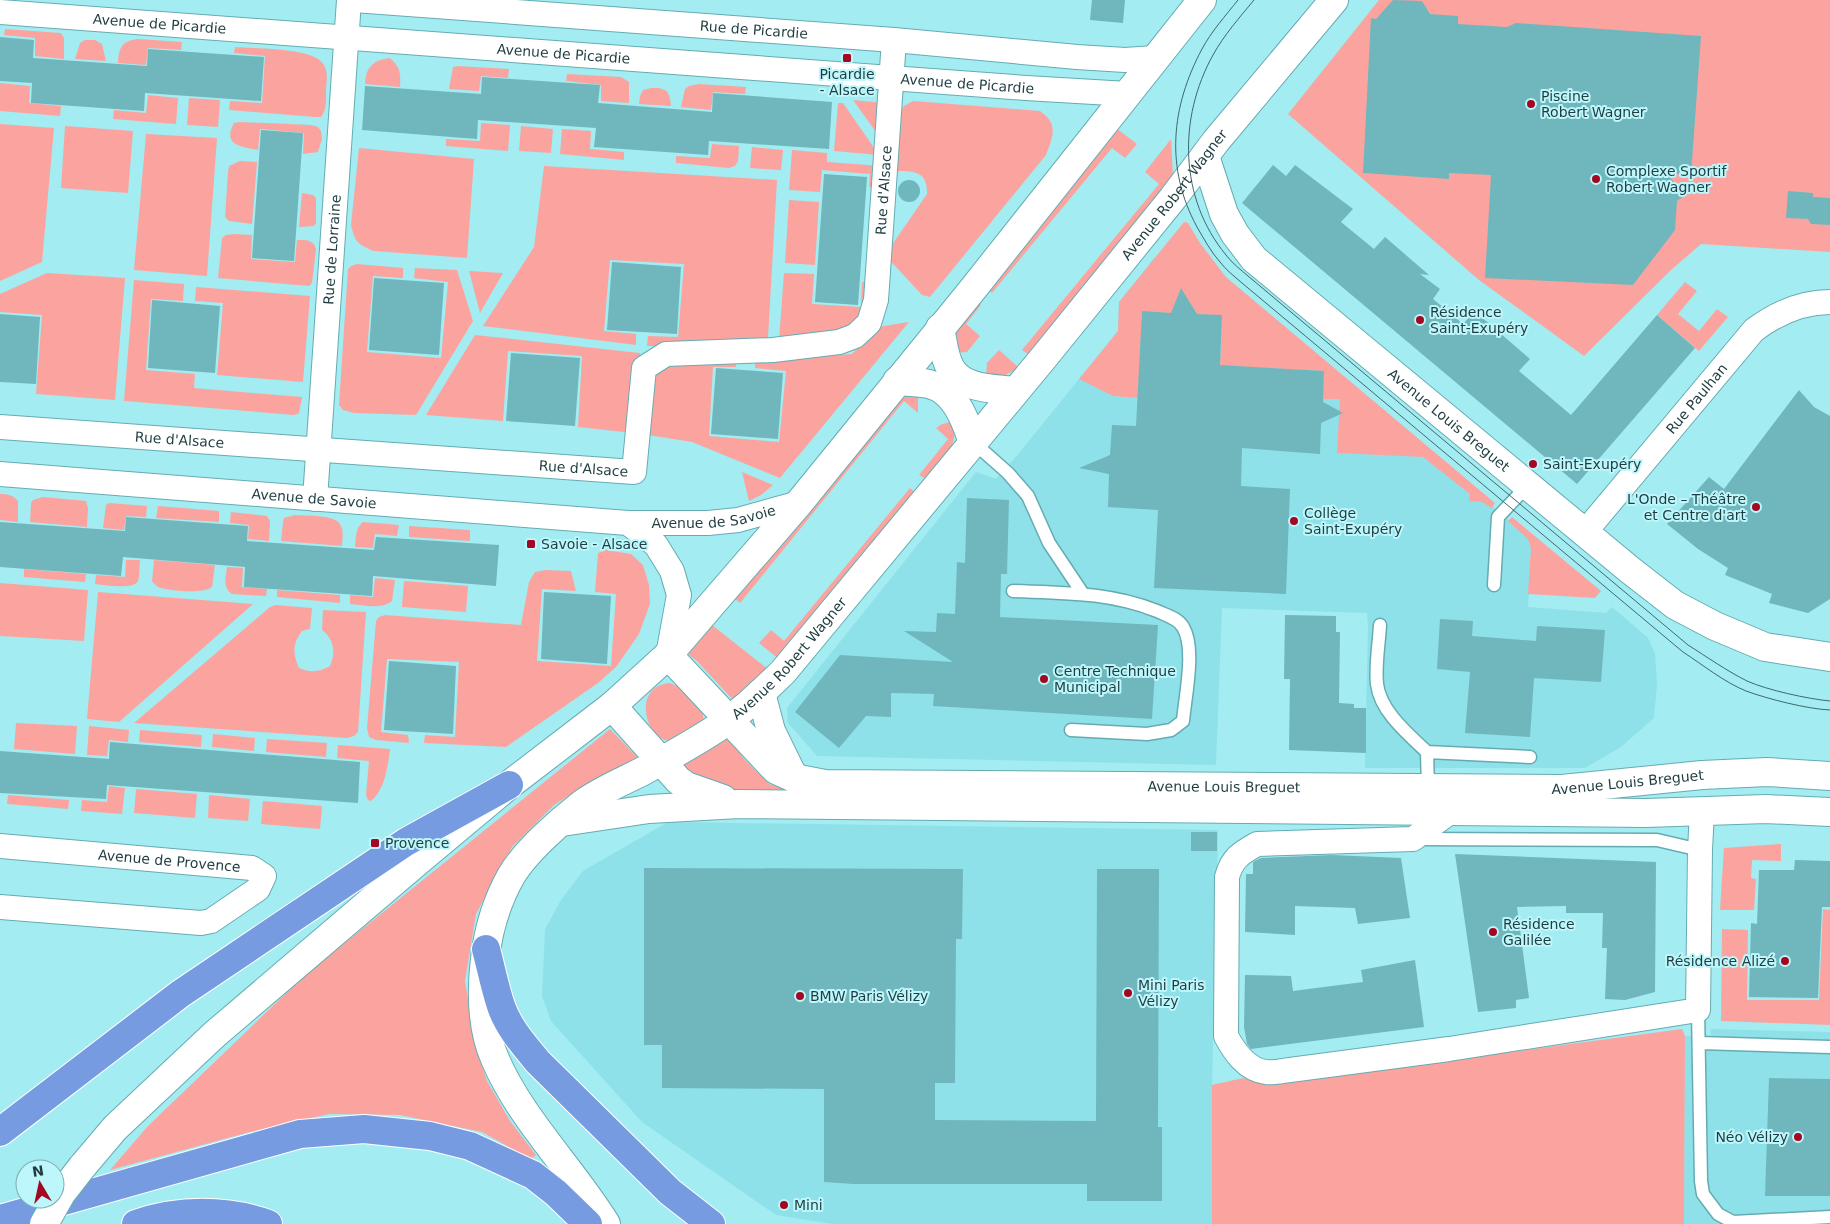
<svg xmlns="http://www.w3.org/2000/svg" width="1830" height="1224" font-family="'DejaVu Sans',sans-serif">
  <rect width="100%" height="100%" fill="#a3ecf2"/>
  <!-- built -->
  <path fill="#8ee1e9" d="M1155,257L1337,376L1530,538L1532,547L1528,607L1606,613L1612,607L1648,638L1655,653L1657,684L1654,718L1621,747L1585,768H1365L1368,625L1367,613L1222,608L1216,765L817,756L788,723L787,708L976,472L996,479L1015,458L1118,331L1119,302Z
    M668,822L1218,830L1212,1085V1224H833L776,1215L642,1122L551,1021L542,996L545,929L561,900L583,871Z
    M1710,1029L1830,1032V1224H1684L1685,1036L1712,1037Z"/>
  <!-- green -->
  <path fill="#fba49f" d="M1379,0H1830V252L1701,244L1670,271L1584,356L1479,280L1288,114Z
    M5,29L61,33L64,38V59L35,56V38L4,35Z
    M138,39L182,42L181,50L148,48L146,65L118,63C119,47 122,41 138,39Z
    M85,40H95L102,44L106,61L75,59L80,43Z
    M235,47C255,49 314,47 324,65C328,72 327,80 326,88C326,98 327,110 321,117H315L229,110L230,101L262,103L265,56L234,53Z
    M390,58C400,67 401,73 400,87L365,84C366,67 373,60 390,58Z
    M458,66L509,69L508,78L481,76L479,91L449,89L453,67Z
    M567,74L621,77L629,82V103L601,101V85L566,81Z
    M0,83L30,86L29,103L61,106L60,116L0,111Z
    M699,84L746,87L745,94L713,92L711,110L681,107L685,89L689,86Z
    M651,88H659L667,91L670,98L671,106L639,104L640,96L643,90Z
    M148,95L178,98L176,124L113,119L114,110L146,113Z
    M189,98L220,100L218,127L187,125Z
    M853,100L885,103L884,143Z
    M913,101L1040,111C1059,124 1053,136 1046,155L930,297L922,295L885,255L927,194C928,171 914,171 894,171L898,116L904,106Z
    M838,103H843L879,155L834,151Z
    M240,122L311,125L318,127L321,131L322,139L318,152L303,154L304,133L260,129L258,150C241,147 222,145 234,123Z
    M481,123L510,125L508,151L446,146V139L480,141Z
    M0,124L54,128L42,262L0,281Z
    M65,126L133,131L128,193L61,188Z
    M521,126L553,129L551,153L519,151Z
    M1116,128L1137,144L1125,158L1112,148L992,293L986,288Z
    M562,129L591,131L590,149L624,152V160L560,154Z
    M146,134L217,138L207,276L134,270Z
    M1171,139L1173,176L1029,355L1022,350L1159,184L1145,172Z
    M712,144L739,146L738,161L735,166L729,168L676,163V156L710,158Z
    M752,147L783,150L781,170L750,168Z
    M359,148L474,159L467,258L374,251C358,245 355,242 351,225Z
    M792,150L827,153V162L881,166L879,188L869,187L870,174L822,170L820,192L789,190Z
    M240,161L257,162L252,224L229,221L225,217L228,172L229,166Z
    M544,166L777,180L768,338L666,346H647L648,336L678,337L684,264L610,260L604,331L636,334V345L483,326L534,247Z
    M302,193L313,195L316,198V223L314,226L299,227Z
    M789,200L819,202L815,265L785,263Z
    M1184,222L1188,223L1200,243L1226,277L1495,503L1492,508L1482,502L1469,501L1470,494L1423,457L1337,453L1340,399H1323L1324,371L1243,367L1219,392L1222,315L1189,318C1190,310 1192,300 1184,297L1174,317L1168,313L1142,312L1138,398L1113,396L1079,379L1118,331L1119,302Z
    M234,234L252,235L251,259L295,262L297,240C306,240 313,239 316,249L312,283L309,286L218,278L222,238L226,235Z
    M357,264L403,268V278L373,276L367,352L441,358L448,282L414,278L415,268L457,270L473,321L416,415L354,413L343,410L339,405L348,269L351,266Z
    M469,271L503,273L480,313Z
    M47,273L125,278L115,400L36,394L42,315L0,312V294Z
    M784,273L814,274L812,304L861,307L862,282H872L869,305L845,333L779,340Z
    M134,280L184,284L183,301L151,299L146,370L195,374L194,388L302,397L299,413L294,415L124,401Z
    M1685,282L1697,291L1678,314L1699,331L1717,309L1728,317L1699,351L1657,315Z
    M196,287L310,296L303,382L217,375L223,303L195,301Z
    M976,300L981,305L966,324L980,336L967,352L955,353L954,334Z
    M909,322L780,478L692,442L642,434L650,374L668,363L736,361V367H713L709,436L779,442L786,371L755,368V361L852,354L878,327Z
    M475,335L640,353L633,433L578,427L582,356L508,351L503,421L426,415Z
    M999,350L1018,367C1008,376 999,378 986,377L987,363Z
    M918,393V413L904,401L740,603L734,598L904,395Z
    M955,421C957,450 943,459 926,479L919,475L948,439L936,428L942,424Z
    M742,472L773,485L761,495L749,501Z
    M910,488L916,493L779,659L759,643L771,630L784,641Z
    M0,494C8,494 13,495 18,501V522L0,520Z
    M43,497L86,501L88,508L87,527L30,522L31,503L33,500Z
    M109,503L147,506L146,517L126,516L124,530L103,528L106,505Z
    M158,506L219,511V522L156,518Z
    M231,512L267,516L270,521L269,541L248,539L249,525L230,523Z
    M295,515C306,516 337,514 341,526C344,532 342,540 342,546L281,541L283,522L284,518Z
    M1512,517L1601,591L1595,598L1528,594L1531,548L1528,539L1508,521Z
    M363,522L399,525L397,536L375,534L373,548L355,547C356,538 355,528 363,522Z
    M409,526L470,530V541L409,537Z
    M606,550L631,554L643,565L649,585L650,604L639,634L616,667L598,683L506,747L424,743L425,735L455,737L459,662L387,659L381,732L408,735L409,743L376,740L369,737L367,728L376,621L379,617L385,615L521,625L529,582L535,572L545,570L571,571L576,591L542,589L537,661L611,666L616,594L595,592L598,553Z
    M126,560H140C139,566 140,576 138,581C134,590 104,585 95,584L96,575L125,577Z
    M154,560L215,565L212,587C204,594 171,591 161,588C157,587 154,584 152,581Z
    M227,567L243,568L242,587L267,589L266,596L232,594C222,587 226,577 227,567Z
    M24,569L86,574L85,582L24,577Z
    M375,578L395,580L392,601C381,610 363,605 350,604V595L373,597Z
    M404,581L468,586L466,612L402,607Z
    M0,583L88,590L84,641L0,636Z
    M277,590L340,595V603L277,597Z
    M98,592L253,604L119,722L87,719Z
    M275,605L312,608L310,629L302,631C292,644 293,654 299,668C311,673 319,672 330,666C336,652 334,639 322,630L323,610L366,612L358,732L354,736L347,738L134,723L270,607Z
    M712,625L769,670L734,701L697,661L689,655L690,651Z
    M670,683C685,689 707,706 703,724C694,729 681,740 672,741C646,743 630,686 670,683Z
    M16,723L77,726L75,754L14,749Z
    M89,726L129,730L128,742L109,740L107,756L87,755Z
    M610,729L638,758L602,775L554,805L512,847L476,914L465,981L476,1049L487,1081L510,1121L536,1155L531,1159L482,1132L400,1115L329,1114L250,1132L110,1170L148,1126L305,975Z
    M140,730L202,735L201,747L139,742Z
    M213,734L255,738L254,751L212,747Z
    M267,739L327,743L326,757L266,752Z
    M726,739L731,742L745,760L769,784L793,792L734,791L678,768L721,740Z
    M338,745L390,749C388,765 385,790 371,801L368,800L366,795L369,761L337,758Z
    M109,786L125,788L122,814L81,811L82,800L107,802Z
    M136,789L197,794L195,818L134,813Z
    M8,795L69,800L68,809L7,804Z
    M209,795L250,799L248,821L208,818Z
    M263,801L322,806L320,829L261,824Z
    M1781,844V861L1752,860L1751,878L1756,879L1754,910H1720L1724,848Z
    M1823,909L1830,910V1025L1721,1021L1722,929L1748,930L1747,1000H1819Z
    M1682,1029L1685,1036L1684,1224H1212V1085L1243,1078L1256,1082L1271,1084Z"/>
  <!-- building -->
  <path fill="#70b7bd" d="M1092,0H1125L1123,23L1090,20Z
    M1393,0L1422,1L1430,14L1458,16V24L1507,27L1516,23L1701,36L1691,175L1667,173L1684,196L1677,201L1675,230L1633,285L1485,278L1491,175L1449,173V179L1363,173L1371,18L1376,19Z
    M0,37L34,40L33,58L147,66L148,49L264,57L261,101L145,93L144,111L31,103L32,83L0,81Z
    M482,77L600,85L598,103L712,112L713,93L832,102L829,149L709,141L708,155L594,147L596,128L478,120L477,139L362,130L365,86L481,94Z
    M261,130L303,133L294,261L252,258Z
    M1273,165L1286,176L1295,165L1353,209L1341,222L1374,249L1385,237L1429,275L1420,274L1440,289L1433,299L1463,324L1474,312L1486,321L1530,359L1519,371L1571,415L1657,315L1695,348L1577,484L1242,203Z
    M824,174L867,177L858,305L815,302Z
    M898 191a11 11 0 1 1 22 0a11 11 0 1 1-22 0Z
    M1788,191L1813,193V197L1830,198V225L1811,224L1808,219L1786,218Z
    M612,262L681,267L677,334L607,330Z
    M374,278L444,283L439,355L369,350Z
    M1181,288L1197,314L1222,315L1220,365L1324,371L1323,402L1343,413L1321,423L1320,454L1242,448L1241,486L1290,489L1286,594L1154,588L1158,510L1108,507L1109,474L1079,468L1110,455L1112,425L1136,426L1142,311L1171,313Z
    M152,300L220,306L215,373L148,368Z
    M0,314L40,317L36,384L0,382Z
    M511,353L580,358L575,426L506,421Z
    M716,368L783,373L778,439L711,434Z
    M1799,390L1814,407L1830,416V599L1808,613L1769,603L1772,594L1725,575L1728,568L1698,549L1667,524L1709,477L1724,489Z
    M967,498L1009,500L1007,574H1001L1000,617L1158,625L1152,719L933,706L934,694L891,693V717L866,716L839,748L795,712L840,655L953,662L904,631L936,632L937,613L955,614L957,562L965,563Z
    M126,517L248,526L247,541L374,550L376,537L499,545L496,586L373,576L372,596L244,587L245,567L123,557L121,576L0,567V522L125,531Z
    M544,592L611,596L607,664L541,659Z
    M1285,615L1336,616V632H1340L1339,703L1354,704V708H1366V753L1289,750L1290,679H1284Z
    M1440,619L1473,621L1472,636L1536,641L1537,626L1605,630L1601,682L1534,678L1530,737L1465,733L1470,672L1437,669Z
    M389,661L456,666L453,734L384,730Z
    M110,742L360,762L358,803L107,785L106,799L0,793V751L109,759Z
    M1191,832H1217V851H1191Z
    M1455,854L1656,862L1655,992L1625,1000L1605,999L1607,948H1602L1603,913H1566V906L1517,907L1529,998L1516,1000V1008L1478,1012Z
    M1332,855L1401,858L1410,918L1358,924L1355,908L1295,906V935L1245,932L1246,874H1253V862L1261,858Z
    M1795,860L1830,861V907H1822L1818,998L1749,997L1751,923L1757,924L1759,870H1794Z
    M644,868L963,869L962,939H956L955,1083H935V1120L1096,1121L1097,869H1159L1158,1127H1162V1201H1087V1184H853L824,1182V1089L662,1088V1045H644Z
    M1415,960L1424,1027L1251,1049L1247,1044L1244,1027L1245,975L1291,976L1293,991L1363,982L1361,970Z
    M1769,1078L1830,1079V1196H1765Z"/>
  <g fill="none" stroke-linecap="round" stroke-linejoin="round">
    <!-- lane casing -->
    <g stroke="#65acb2" stroke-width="15">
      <path id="lane" d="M973,442L1008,473L1028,496L1049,543L1083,594
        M1494,585L1498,517L1528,485
        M1013,591C1063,593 1110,592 1157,611C1165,615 1178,618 1183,627C1196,648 1185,697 1183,721L1171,730L1147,734L1071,730
        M1380,625C1379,644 1375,665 1377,684C1380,711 1408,734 1427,752L1428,788
        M1427,752L1530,757
        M1416,839L1657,840L1700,850
        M1698,1010L1701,1181L1703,1194L1718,1214L1733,1222L1830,1217
        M1700,1043L1830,1047"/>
    </g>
    <!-- street casing -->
    <g stroke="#65acb2" stroke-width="26">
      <g id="street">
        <path id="s1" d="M354,0L894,40L1077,57L1125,60L1155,58"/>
        <path id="s2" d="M0,12L1026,88L1128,94"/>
        <path id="s3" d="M0,427L634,472L644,368L666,354L773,350L839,342L855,336L869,323L876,300L894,40"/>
        <path id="s4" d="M0,474L628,523H708L738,520L799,503"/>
        <path id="s5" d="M315,499L349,0"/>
        <path d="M628,523L656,545L672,571L679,595L668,655"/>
        <path id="s6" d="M1585,532L1754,330C1777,313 1801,302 1830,302"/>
        <path d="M1450,812L1413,839L1257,844C1241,853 1232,858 1227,877L1226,1036C1234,1051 1246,1070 1266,1072C1273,1073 1282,1071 1290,1070L1449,1049L1698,1010L1700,850L1702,811"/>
        <path id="s7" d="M0,846L252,868L264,876L258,889L211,921L201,923L0,907"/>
      </g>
    </g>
    <!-- secondary casing -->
    <g stroke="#65acb2" stroke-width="30">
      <g id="secondary">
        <path id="s8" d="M1205,156L1224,214L1235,234L1254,259L1630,570L1675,605L1715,626L1765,647L1830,657"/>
        <path d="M940,328C943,341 944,358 951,369C964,390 994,388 1015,391"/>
        <path d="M897,381C907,382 919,382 929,384C956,391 965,420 973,442"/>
        <path id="s9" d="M668,655L776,770L794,778L825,784L1562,789L1702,775L1767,772L1830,776"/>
        <path d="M761,693L771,731L794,778"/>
        <path d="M612,706L678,780L686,786L723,799"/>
        <path d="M562,822L649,809L739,804L1646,813L1766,809L1830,812"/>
        <path d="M82,1167L115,1128L215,1034L418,861L509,785L612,706L668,655L799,503L973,289L1202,0"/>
        <path id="s10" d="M606,1224C572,1169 520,1118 495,1059C481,1027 481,992 485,959C488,931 497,901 511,876C525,852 560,821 582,804C601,790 624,781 645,770C669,757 694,743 717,728C741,713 762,692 783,672L1045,356L1173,198L1216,141L1334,0"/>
      </g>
    </g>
    <!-- highway casing -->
    <g stroke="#fff" stroke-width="30">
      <path id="highway" d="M486,949C491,968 495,988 501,1006C508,1027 524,1045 538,1062L670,1192L711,1224
        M0,1132L180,994L406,842L509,785
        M0,1219L300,1134L364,1129L430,1136L470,1146L533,1175L556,1193L588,1224
        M136,1224C178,1209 227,1209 268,1224"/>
    </g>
    <!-- lane -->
    <use href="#lane" stroke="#fff" stroke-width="12"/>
    <!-- street -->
    <use href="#street" stroke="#fff" stroke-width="24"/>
    <!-- secondary -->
    <use href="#secondary" stroke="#fff" stroke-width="28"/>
    <!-- highway -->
    <use href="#highway" stroke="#779be1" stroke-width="28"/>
    <!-- tram -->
    <path stroke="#3f686b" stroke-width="1" d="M1238,0C1226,15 1211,32 1202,49C1171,107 1165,168 1197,227C1204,239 1211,252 1220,262C1226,270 1234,276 1242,283L1683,652C1703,665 1724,682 1746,691C1768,699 1807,709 1830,710
      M1254,0C1240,17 1224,35 1213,55C1178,118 1179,198 1226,255C1232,263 1241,270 1248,276L1688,645C1707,657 1727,671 1747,681C1767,690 1808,699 1830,701"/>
    <!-- secondary-bridge casing -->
    <g stroke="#65acb2" stroke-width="30" stroke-linecap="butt">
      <path id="secondary-bridge" d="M44,1224L61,1194L82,1167"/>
    </g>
    <!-- secondary-bridge -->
    <use href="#secondary-bridge" stroke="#fff" stroke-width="28"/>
  </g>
  <!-- markers -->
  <g fill="#a30721" stroke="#bdf6fb" stroke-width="2">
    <rect x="842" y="53" width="10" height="10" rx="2.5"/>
    <circle cx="1531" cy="104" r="5"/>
    <circle cx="1596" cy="179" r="5"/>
    <circle cx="1420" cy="320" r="5"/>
    <circle cx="1533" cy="464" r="5"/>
    <circle cx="1756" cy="507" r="5"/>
    <circle cx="1294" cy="521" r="5"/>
    <rect x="526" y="539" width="10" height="10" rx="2.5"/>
    <circle cx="1044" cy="679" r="5"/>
    <rect x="370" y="838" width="10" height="10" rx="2.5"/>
    <circle cx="1493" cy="932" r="5"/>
    <circle cx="1785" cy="961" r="5"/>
    <circle cx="1128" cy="993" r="5"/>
    <circle cx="800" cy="996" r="5"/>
    <circle cx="1798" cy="1137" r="5"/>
    <circle cx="784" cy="1205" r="5"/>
  </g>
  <g text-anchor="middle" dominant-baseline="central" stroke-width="4" stroke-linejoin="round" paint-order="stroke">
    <!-- street labels -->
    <g font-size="14" fill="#1f3d40" stroke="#bdf6fb">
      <text stroke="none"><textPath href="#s2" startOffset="160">Avenue de Picardie</textPath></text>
      <text stroke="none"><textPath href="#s1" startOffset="401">Rue de Picardie</textPath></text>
      <text stroke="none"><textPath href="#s2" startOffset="565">Avenue de Picardie</textPath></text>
      <text stroke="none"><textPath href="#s2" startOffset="970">Avenue de Picardie</textPath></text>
      <text stroke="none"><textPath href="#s3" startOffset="1110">Rue d'Alsace</textPath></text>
      <text stroke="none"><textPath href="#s10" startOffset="1349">Avenue Robert Wagner</textPath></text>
      <text stroke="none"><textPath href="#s5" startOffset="250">Rue de Lorraine</textPath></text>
      <text stroke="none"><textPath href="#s6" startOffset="174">Rue Paulhan</textPath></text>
      <text stroke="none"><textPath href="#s8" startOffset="368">Avenue Louis Breguet</textPath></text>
      <text stroke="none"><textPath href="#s3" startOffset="180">Rue d'Alsace</textPath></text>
      <text stroke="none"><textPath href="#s3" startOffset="585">Rue d'Alsace</textPath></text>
      <text stroke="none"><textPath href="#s4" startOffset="315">Avenue de Savoie</textPath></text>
      <text stroke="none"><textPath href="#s4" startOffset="716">Avenue de Savoie</textPath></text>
      <text stroke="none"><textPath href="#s10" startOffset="746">Avenue Robert Wagner</textPath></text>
      <text stroke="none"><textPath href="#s9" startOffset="1012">Avenue Louis Breguet</textPath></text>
      <text stroke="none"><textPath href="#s9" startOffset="608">Avenue Louis Breguet</textPath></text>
      <text stroke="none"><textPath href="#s7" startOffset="170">Avenue de Provence</textPath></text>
    </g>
    <!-- poi labels -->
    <g font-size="14" fill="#1f3d40" stroke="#bdf6fb" text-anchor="start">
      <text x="847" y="74" text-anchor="middle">Picardie<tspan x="847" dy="16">- Alsace</tspan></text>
      <text x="1541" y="96">Piscine<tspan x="1541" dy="16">Robert Wagner</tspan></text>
      <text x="1606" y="171">Complexe Sportif<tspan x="1606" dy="16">Robert Wagner</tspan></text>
      <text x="1430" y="312">Résidence<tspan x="1430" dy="16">Saint-Exupéry</tspan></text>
      <text x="1543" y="464">Saint-Exupéry</text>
      <text x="1746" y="499" text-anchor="end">L'Onde – Théâtre<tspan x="1746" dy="16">et Centre d'art</tspan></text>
      <text x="1304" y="513">Collège<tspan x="1304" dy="16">Saint-Exupéry</tspan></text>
      <text x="541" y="544">Savoie - Alsace</text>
      <text x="1054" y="671">Centre Technique<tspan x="1054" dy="16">Municipal</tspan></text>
      <text x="385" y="843">Provence</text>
      <text x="1503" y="924">Résidence<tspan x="1503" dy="16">Galilée</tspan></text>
      <text x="1775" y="961" text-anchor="end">Résidence Alizé</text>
      <text x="1138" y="985">Mini Paris<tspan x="1138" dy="16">Vélizy</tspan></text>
      <text x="810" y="996">BMW Paris Vélizy</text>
      <text x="1788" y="1137" text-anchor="end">Néo Vélizy</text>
      <text x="794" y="1205">Mini</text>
    </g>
  </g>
  <!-- north arrow -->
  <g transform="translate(40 1184) rotate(351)"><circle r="24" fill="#bdf6fb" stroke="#7eacb0"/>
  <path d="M0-4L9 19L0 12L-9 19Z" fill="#a30721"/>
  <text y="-8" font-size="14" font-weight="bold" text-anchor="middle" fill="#1f3d40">N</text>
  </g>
</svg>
